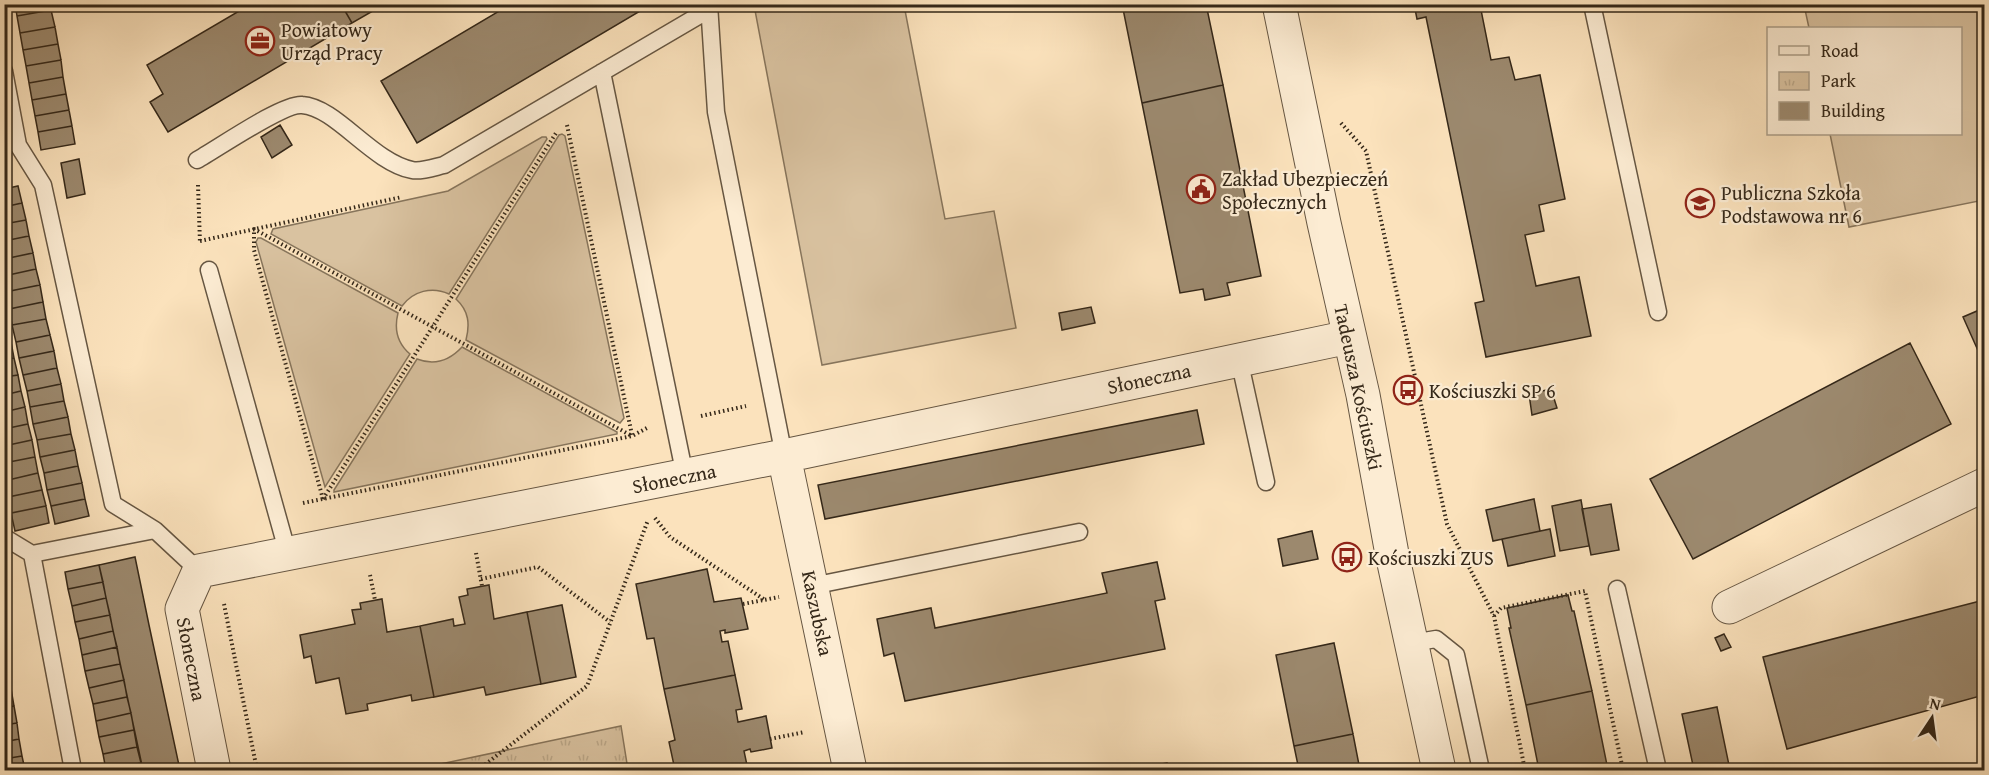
<svg xmlns="http://www.w3.org/2000/svg" width="1989" height="775" font-family="'Gentium Book Plus',serif">
  <defs>
    <pattern id="park-tufts" width="24" height="20" patternUnits="userSpaceOnUse" patternTransform="scale(1.5)"><rect width="24" height="20" fill="#d9c2a0"/><path d="M3 7l-1-3M5 7V3M7 7l1-3M15 17l-1-3M17 17v-4M19 17l1-3" fill="none" stroke="#bba789"/></pattern>
  </defs>
  <rect width="100%" height="100%" fill="#fbe2bc"/>
  <filter id="stains"><feTurbulence type="fractalNoise" baseFrequency=".00333" numOctaves="4"/><feColorMatrix values="0 0 0 0 .2 0 0 0 0 .09 0 0 0 0 .02 0 0 0 .5 -.17"/></filter>
  <radialGradient id="worn" r=".72"><stop offset=".6" stop-color="#630" stop-opacity="0"/><stop offset="1" stop-color="#630" stop-opacity=".3"/></radialGradient>
  <!-- grass -->
  <path fill="#d9c2a0" stroke="#87755c" stroke-width="1.5" d="M754,5H904L945,219L994,211L1016,328L822,365Z
    M1804,5H1977L1984,40V200L1849,227L1830,134H1960V28H1809Z
    M562,134L565,136L624,418L620,423L466,340C470,324 469,311 456,299L559,135Z
    M542,137H546L547,139L449,294C432,286 413,291 402,306L271,234L273,229L448,191Z
    M258,238H261L398,313C394,329 397,343 410,354L325,487L256,242Z
    M462,347L617,432V434L334,492V490L417,359C435,366 449,361 462,347Z"/>
  <!-- park -->
  <path fill="url(#park-tufts)" stroke="#87755c" stroke-width="1.5" d="M621,726L628,770H412Z"/>
  <!-- building -->
  <path fill="#9c896e" stroke="#352819" stroke-width="1.5" d="M15,4H50L51,10L17,16Z
    M251,4H341L352,23L168,132L150,102L163,94L147,65Z
    M341,4H385L352,23Z
    M511,4H652L417,143L381,81Z
    M1122,4H1206L1223,85L1142,103Z
    M1414,4H1482L1480,5L1491,60L1509,57L1515,80L1540,75L1565,199L1539,205L1544,231L1525,235L1536,286L1579,277L1591,336L1486,357L1475,303L1484,301L1426,17L1417,19Z
    M51,10L55,27L20,33L17,16Z
    M55,27L58,44L23,50L20,33Z
    M58,44L61,60L26,66L23,50Z
    M61,60L63,77L29,83L26,66Z
    M63,77L66,94L32,100L29,83Z
    M1223,85L1261,276L1227,283L1230,295L1205,300L1203,289L1180,293L1142,103Z
    M66,94L69,110L35,116L32,100Z
    M69,110L72,126L38,132L35,116Z
    M280,125L292,145L272,158L261,137Z
    M72,126L75,144L41,150L38,132Z
    M79,159L85,194L67,198L61,163Z
    M18,186L22,203L4,207V189Z
    M22,203L26,220L4,224V207Z
    M26,220L29,236L4,241V224Z
    M29,236L33,253L4,259V241Z
    M33,253L36,269L4,276V259Z
    M36,269L40,285L5,292L4,276Z
    M40,285L43,302L9,309L5,292Z
    M43,302L46,319L12,325L9,309Z
    M1091,307L1095,323L1062,330L1059,313Z
    M1984,308V364L1963,317Z
    M46,319L50,335L16,342L12,325Z
    M7,325L11,342L4,343V326Z
    M50,335L54,351L19,358L16,342Z
    M11,342L14,358L4,360V343Z
    M1910,343L1951,424L1693,559L1650,479Z
    M54,351L57,368L23,375L19,358Z
    M14,358L18,375L4,377V360Z
    M57,368L61,384L27,391L23,375Z
    M18,375L21,391L4,395V377Z
    M61,384L64,401L30,407L27,391Z
    M1551,389L1557,408L1532,415L1529,394Z
    M21,391L25,407L4,412V395Z
    M64,401L68,417L33,424L30,407Z
    M25,407L28,424L4,429V412Z
    M1197,410L1204,444L825,519L818,485Z
    M68,417L71,434L37,440L33,424Z
    M28,424L32,440L4,446V429Z
    M71,434L75,450L40,457L37,440Z
    M32,440L35,457L4,463V446Z
    M75,450L78,466L44,473L40,457Z
    M35,457L38,473L4,481V463Z
    M78,466L82,483L47,490L44,473Z
    M38,473L42,490L8,497L4,481Z
    M82,483L85,499L51,506L47,490Z
    M42,490L46,506L11,513L8,497Z
    M85,499L89,516L55,524L51,506Z
    M1534,499L1540,531L1493,541L1486,510Z
    M1581,500L1589,546L1560,551L1552,506Z
    M1611,504L1619,550L1591,555L1582,509Z
    M46,506L49,523L15,531L11,513Z
    M1550,529L1555,556L1508,566L1502,539Z
    M1312,531L1318,559L1283,566L1278,539Z
    M135,557L149,625L180,770H143L99,565Z
    M1157,562L1165,599L1155,601L1165,649L905,701L894,653L884,656L877,619L931,608L935,628L1107,593L1102,573Z
    M99,565L103,582L68,589L65,572Z
    M707,569L714,602L741,598L748,629L725,633V630L720,631L722,642L728,641L735,675L664,689L654,638L647,639L636,584Z
    M103,582L106,598L72,606L68,589Z
    M489,585L494,619L527,612L541,684L486,695L484,687L434,697L420,626L453,619L454,626L465,624L459,597L468,595L467,589Z
    M1568,595L1572,611H1574L1592,691L1526,705L1509,628H1511L1507,608Z
    M106,598L110,615L75,622L72,606Z
    M382,599L387,632L420,626L434,697L412,701L411,695L367,704L368,710L346,714L339,678L316,683L311,656L304,658L300,635L355,624L352,610L361,609L360,603Z
    M1984,600V695L1787,749L1763,657Z
    M562,605L576,677L541,684L527,612Z
    M110,615L113,631L79,639L75,622Z
    M113,631L117,647L82,655L79,639Z
    M1724,634L1731,647L1721,651L1715,638Z
    M1334,643L1353,734L1294,746L1276,655Z
    M117,647L120,664L85,671L82,655Z
    M120,664L124,680L89,688L85,671Z
    M9,673L11,689L4,691V674Z
    M735,675L742,709L736,710L738,722L766,716L772,748L751,752L750,749L744,751L748,770H675L669,742L675,740L664,689Z
    M124,680L127,697L93,704L89,688Z
    M11,689L14,706L4,708V691Z
    M1592,691L1608,770H1539L1526,705Z
    M127,697L131,713L96,721L93,704Z
    M14,706L17,723L4,725V708Z
    M1717,707L1730,770H1694L1682,714Z
    M131,713L134,730L99,737L96,721Z
    M17,723L19,739L4,742V725Z
    M134,730L137,747L103,754L99,737Z
    M1353,734L1360,770H1299L1294,746Z
    M19,739L22,756L4,759V742Z
    M137,747L141,763L106,770L103,754Z
    M22,756L25,770H4V759Z
    M141,763L143,770H106Z
    M1167,763L1168,770H1131Z"/>
  <g fill="none" stroke-linecap="round" stroke-linejoin="round">
    <!-- service casing -->
    <g stroke="#665642" stroke-width="19">
      <path id="service" d="M709,4L716,112L784,456
        M1592,4L1658,312
        M4,71L18,145L43,185L113,504L155,530
        M602,72L685,476
        M197,160C217,149 283,103 302,105C336,107 372,162 412,170C421,172 435,167 444,165L710,9
        M209,270L288,554
        M1239,359L1266,482
        M4,537L32,554
        M812,586L1079,532
        M1617,589L1658,770
        M1412,643L1436,639L1456,655L1481,770
        M73,770L32,554L155,530L199,571"/>
    </g>
    <!-- minor casing -->
    <g stroke="#665642" stroke-width="35">
      <path id="minor" d="M784,456L850,770
        M1729,607L1984,485
        M214,770L182,609L199,571L784,456L1349,337"/>
    </g>
    <!-- tertiary casing -->
    <g stroke="#665642" stroke-width="35">
      <path id="tertiary" d="M1279,4L1324,223L1363,395L1392,554L1439,770"/>
    </g>
    <!-- path -->
    <path stroke="#352819" stroke-width="4" stroke-dasharray="1.5 3" stroke-linecap="butt" d="M1341,123L1366,151L1447,524L1494,616L1525,770
      M567,125L632,435
      M198,185L200,243
      M200,241L402,197
      M701,416L746,406
      M323,499L254,250V229L632,436
      M323,499L556,133
      M303,503L632,436L647,428
      M655,518L670,537L765,600
      M476,553L482,586
      M370,575L375,600
      M481,579L538,567L610,622
      M224,604L257,770
      M743,604L779,597
      M1494,616L1501,608L1585,591L1623,770
      M770,739L805,732
      M478,770L587,686L648,520"/>
    <!-- service -->
    <use href="#service" stroke="#fcecd3" stroke-width="16"/>
    <!-- minor -->
    <use href="#minor" stroke="#fcecd3" stroke-width="33"/>
    <!-- tertiary -->
    <use href="#tertiary" stroke="#fcecd3" stroke-width="33"/>
  </g>
  <!-- icons -->
  <defs>
    <g id="office-ring" transform="scale(1.5)"><circle r="9.5" fill="#fcecd3" stroke="#8f2418" stroke-width="1.5"/><path d="M-6-3h4V-5.5h4V-3h4V5H-6ZM-1-4.5V-3h2v-1.5ZM-6 0V1H6V0Z" fill="#8f2418"/></g>
    <g id="civic-ring" transform="scale(1.5)"><circle r="9.5" fill="#fcecd3" stroke="#8f2418" stroke-width="1.5"/><path d="M-.6-6.5H3V-4.5H.6V-3L4-1V1h2V6H-6V1h2V-1L-.6-3ZM-1.2 2.5V6h2.4V2.5Z" fill="#8f2418"/></g>
    <g id="school-ring" transform="scale(1.5)"><circle r="9.5" fill="#fcecd3" stroke="#8f2418" stroke-width="1.5"/><path d="M0-5L7-2L0 1L-7-2ZM-4 1L0 2.5L4 1V4Q0 6-4 4Z" fill="#8f2418"/></g>
    <g id="bus-ring" transform="scale(1.5)"><circle r="9.5" fill="#fcecd3" stroke="#8f2418" stroke-width="1.5"/><path d="M-5-6H5V4H4V6H2V4H-2V6H-4V4H-5ZM-3.5-4V0h7V-4ZM-3.5 1.2v1.5H-2V1.2ZM2 1.2v1.5H3.5V1.2Z" fill="#8f2418"/></g>
  </defs>
  <g fill-rule="evenodd">
    <use href="#office-ring" x="260" y="41"/>
    <use href="#civic-ring" x="1201" y="189"/>
    <use href="#school-ring" x="1700" y="203"/>
    <use href="#bus-ring" x="1408" y="390"/>
    <use href="#bus-ring" x="1347" y="557"/>
  </g>
  <g text-anchor="middle" dominant-baseline="central" stroke-width="4.5" stroke-linejoin="round" paint-order="stroke">
    <!-- poi labels -->
    <g font-size="20" fill="#352819" stroke="#fcecd3" text-anchor="start">
      <text x="281" y="29">Powiatowy<tspan x="281" dy="23">Urząd Pracy</tspan></text>
      <text x="1222" y="178">Zakład Ubezpieczeń<tspan x="1222" dy="23">Społecznych</tspan></text>
      <text x="1721" y="192">Publiczna Szkoła<tspan x="1721" dy="23">Podstawowa nr 6</tspan></text>
      <text x="1429" y="390">Kościuszki SP 6</text>
      <text x="1368" y="557">Kościuszki ZUS</text>
    </g>
    <!-- street labels -->
    <g font-size="20" fill="#352819" stroke="#fcecd3">
      <text transform="translate(1149 378) rotate(-12)">Słoneczna</text>
      <text transform="translate(1359 387) rotate(78)">Tadeusza Kościuszki</text>
      <text transform="translate(674 478) rotate(-11)">Słoneczna</text>
      <text transform="translate(818 613) rotate(78)">Kaszubska</text>
      <text transform="translate(192 659) rotate(79)">Słoneczna</text>
    </g>
  </g>
  <!-- margin -->
  <rect width="1989" height="775" fill="none" stroke="#fbe2bc" stroke-width="24"/>
  <rect x="6" y="6" width="1977" height="763" fill="none" stroke="#352819" stroke-width="3"/>
  <rect x="12" y="12" width="1965" height="751" fill="none" stroke="#352819" stroke-width="1.5"/>
  <!-- legend -->
  <rect x="1767" y="27" width="195" height="108" fill="#fcecd3" stroke="#ac9e89" stroke-width="1.5"/>
  <rect x="1779" y="46" width="30" height="9" fill="#fcecd3" stroke="#ac9e89" stroke-width="1.5"/>
  <text x="1821" y="57" font-size="18" fill="#352819">Road</text>
  <rect x="1779" y="72" width="30" height="18" fill="url(#park-tufts)" stroke="#ac9e89" stroke-width="1.5"/>
  <text x="1821" y="87" font-size="18" fill="#352819">Park</text>
  <rect x="1779" y="102" width="30" height="18" fill="#9c896e" stroke="#ac9e89" stroke-width="1.5"/>
  <text x="1821" y="117" font-size="18" fill="#352819">Building</text>
  <!-- north arrow -->
  <g transform="translate(1932 718) rotate(13)" stroke="#fcecd3" stroke-width="4.5" paint-order="stroke">
  <path d="M0-4.5L10 22L0 15L-10 22Z" fill="#352819"/>
  <text y="-9" font-size="16" font-weight="bold" text-anchor="middle" fill="#352819">N</text>
  </g>
  <rect width="100%" height="100%" filter="url(#stains)"/>
  <rect width="100%" height="100%" fill="url(#worn)"/>
</svg>
